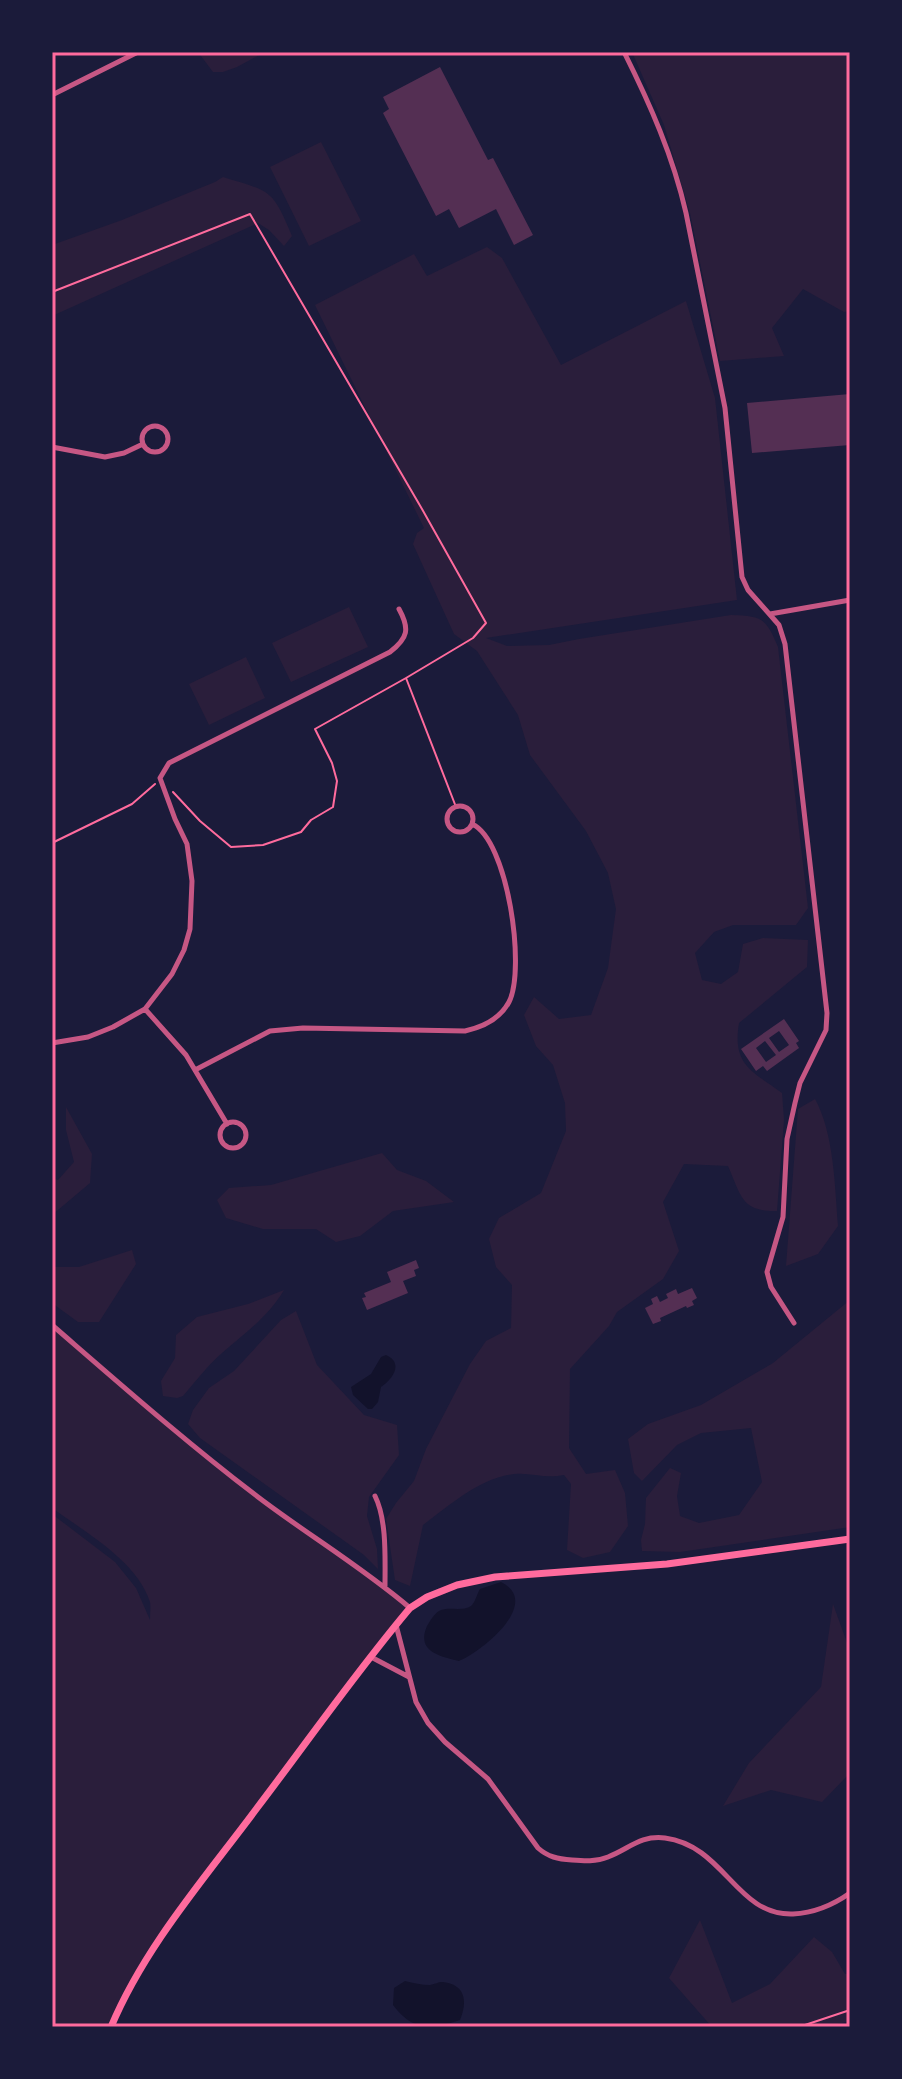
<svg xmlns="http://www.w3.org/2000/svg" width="902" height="2079" font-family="'DM Sans',sans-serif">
  <rect width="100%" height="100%" fill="#1b1b3a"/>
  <!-- green -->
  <path fill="#2a1e3b" d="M198,52H265L237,67L223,72H213Z
    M632,52H850V311L844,312L803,289L772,328L784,356L720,361L690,213L664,125Z
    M321,142L361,221L309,246L270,167Z
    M223,177C271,192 272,188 292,236L284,246L269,230L258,223L52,316V245L122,220L215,182Z
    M487,247L502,258L561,365L686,301L715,398L737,600L486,638L507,646L549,645L579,639L731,615C762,616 766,618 778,647L808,908L796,925H733L714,932L695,953L702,980L721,984L738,972L743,944L763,938L808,940L807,967L739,1023C732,1065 752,1071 782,1093L784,1120L777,1211C741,1212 741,1195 728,1166L684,1164L663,1202L679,1251L663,1279L617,1312L609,1326L570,1369L569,1448L586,1474L615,1470L625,1493L628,1526L610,1552L583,1558L567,1550L571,1484L564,1475C544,1479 531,1472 514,1474C480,1478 450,1505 423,1525L410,1586L395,1580L386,1519L396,1503L414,1481L426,1449L470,1364L486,1341L511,1328L512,1285L496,1267L489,1239L499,1218L541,1193L566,1131L565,1103L553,1065L536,1046L524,1015L534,997L559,1019L591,1015L608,968L616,909L608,873L586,831L530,755L518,715L477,651L454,634L413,544L417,533L424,528L315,305L414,254L427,276Z
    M349,607L368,647L291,682L272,643Z
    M246,657L265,698L209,725L189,684Z
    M815,1099C834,1133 835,1188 838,1226L818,1254L786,1266L798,1109Z
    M66,1107L92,1154L90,1183L52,1215V1178L58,1180L74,1162L66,1130Z
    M382,1153L397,1170L426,1181L454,1202L393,1211L360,1236L336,1242L316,1229H263L226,1218L217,1200L229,1188L271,1185Z
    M132,1250L136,1264L99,1322H78L52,1303V1267H79Z
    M284,1290C269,1316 244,1334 222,1353C207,1366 195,1382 183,1396L177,1398L163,1396L161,1381L175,1358L176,1335L197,1317L248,1304Z
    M850,1300V1527L680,1552L642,1551L641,1540L645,1524L646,1498L670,1468L681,1473L677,1496L680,1516L699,1523L739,1515L762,1482L751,1428L701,1433L677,1445L642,1481L634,1473L628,1439L648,1424L701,1405L773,1363Z
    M296,1311L317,1365L364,1415L397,1425L399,1455L369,1497L367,1516L377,1549L378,1569L364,1555L200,1438L188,1424L193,1410L209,1388L234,1371L281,1320Z
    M52,1325L219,1467L410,1608L164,1933L111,2027H52V1514L115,1562L136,1588L150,1620C150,1614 151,1608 150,1602C137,1561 85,1532 52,1508Z
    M833,1604L850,1651V1773L822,1802L771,1790L723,1806L749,1763L821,1687Z
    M700,1920L732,2003L770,1984L814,1937L832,1952L845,1974H850V2021L826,2027H712L669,1978Z"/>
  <!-- water -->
  <path fill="#12122b" d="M386,1355C404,1363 393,1379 381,1387L378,1402L372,1409H368L353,1395L351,1387L371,1374L381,1357Z
    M501,1582C543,1603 481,1652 459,1661C439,1656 416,1651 427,1626C430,1621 434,1614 439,1611C448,1606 462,1612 471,1606C475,1603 477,1594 480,1589Z
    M405,1981C413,1983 422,1985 430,1985C436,1984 437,1982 443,1982C467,1985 467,2003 460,2020C429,2030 413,2031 393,2005L394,1988Z"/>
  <!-- building -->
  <path fill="#542f53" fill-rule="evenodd" d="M440,67L488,160L493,158L533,235L514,245L496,209L459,228L449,209L436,216L383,113L389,109L383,97Z
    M850,394V445L752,453L747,403Z
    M784,1019L799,1041L796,1043L799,1048L767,1071L763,1066L756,1071L741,1049ZM779,1031L789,1045L779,1052L769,1038ZM765,1041L776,1055L766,1062L756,1048Z
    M416,1260L419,1268L414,1270L416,1276L403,1281L408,1293L367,1310L362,1298L366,1297L364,1293L391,1282L387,1272Z
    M692,1288L697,1298L692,1301L694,1305L687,1308L686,1306L660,1318L661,1321L653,1324L645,1308L653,1304L651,1299L657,1296L660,1302L668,1298L666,1294L676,1289L678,1294Z"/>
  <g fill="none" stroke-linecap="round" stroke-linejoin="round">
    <!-- path -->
    <path stroke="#ff6b9d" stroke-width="2" d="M52,292L250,214L422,509L486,623L473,638L406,678
      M173,792L200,821L231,847L263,845L301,832L311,820L333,807L337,781L332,763L315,729L406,678L456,807
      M52,843L132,804L155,784
      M799,2027L850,2010"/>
    <!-- minor -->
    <path stroke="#c65784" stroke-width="5" d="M624,52C650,104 673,156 686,213L725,408L742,577L748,590L779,625L785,644L827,1013L826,1030L800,1083L795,1103L787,1139L783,1217L767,1272L771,1287L794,1323
      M52,95L138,52
      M142 439a13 13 0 1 1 26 0a13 13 0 1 1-26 0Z
      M52,447L105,457L124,453L143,444
      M770,614L850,600
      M447 819a13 13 0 1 1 26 0a13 13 0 1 1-26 0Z
      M145,1009L186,1055L227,1124
      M52,1043L88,1037L113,1027L145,1009L172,974L184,950L190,929L192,881L187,844L175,819L160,778L169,763L390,652C408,638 410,629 399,609
      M195,1070L270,1031L303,1028L465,1031C483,1027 500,1019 509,1002C526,969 508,840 472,824
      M220 1135a13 13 0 1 1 26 0a13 13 0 1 1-26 0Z
      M52,1325C119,1383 187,1443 258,1497C308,1535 362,1567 410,1608
      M375,1496C387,1520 385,1559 385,1586
      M396,1625L416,1702L428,1723L445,1742L488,1779L538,1848C548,1857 558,1859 572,1860C584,1861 596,1862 608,1857C629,1849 640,1835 665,1838C725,1846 736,1916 793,1914C814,1913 833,1905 850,1893
      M371,1657L409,1677"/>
    <!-- secondary -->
    <path stroke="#ff6b9d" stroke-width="7" d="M111,2027C145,1946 205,1878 257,1808C308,1741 356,1672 410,1608L427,1597L457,1585L495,1577L667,1564L850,1539"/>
  </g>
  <!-- border -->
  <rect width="902" height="2079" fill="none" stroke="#1b1b3a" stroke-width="108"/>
  <rect x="54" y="54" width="794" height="1971" fill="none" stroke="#ff6b9d" stroke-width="3"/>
</svg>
